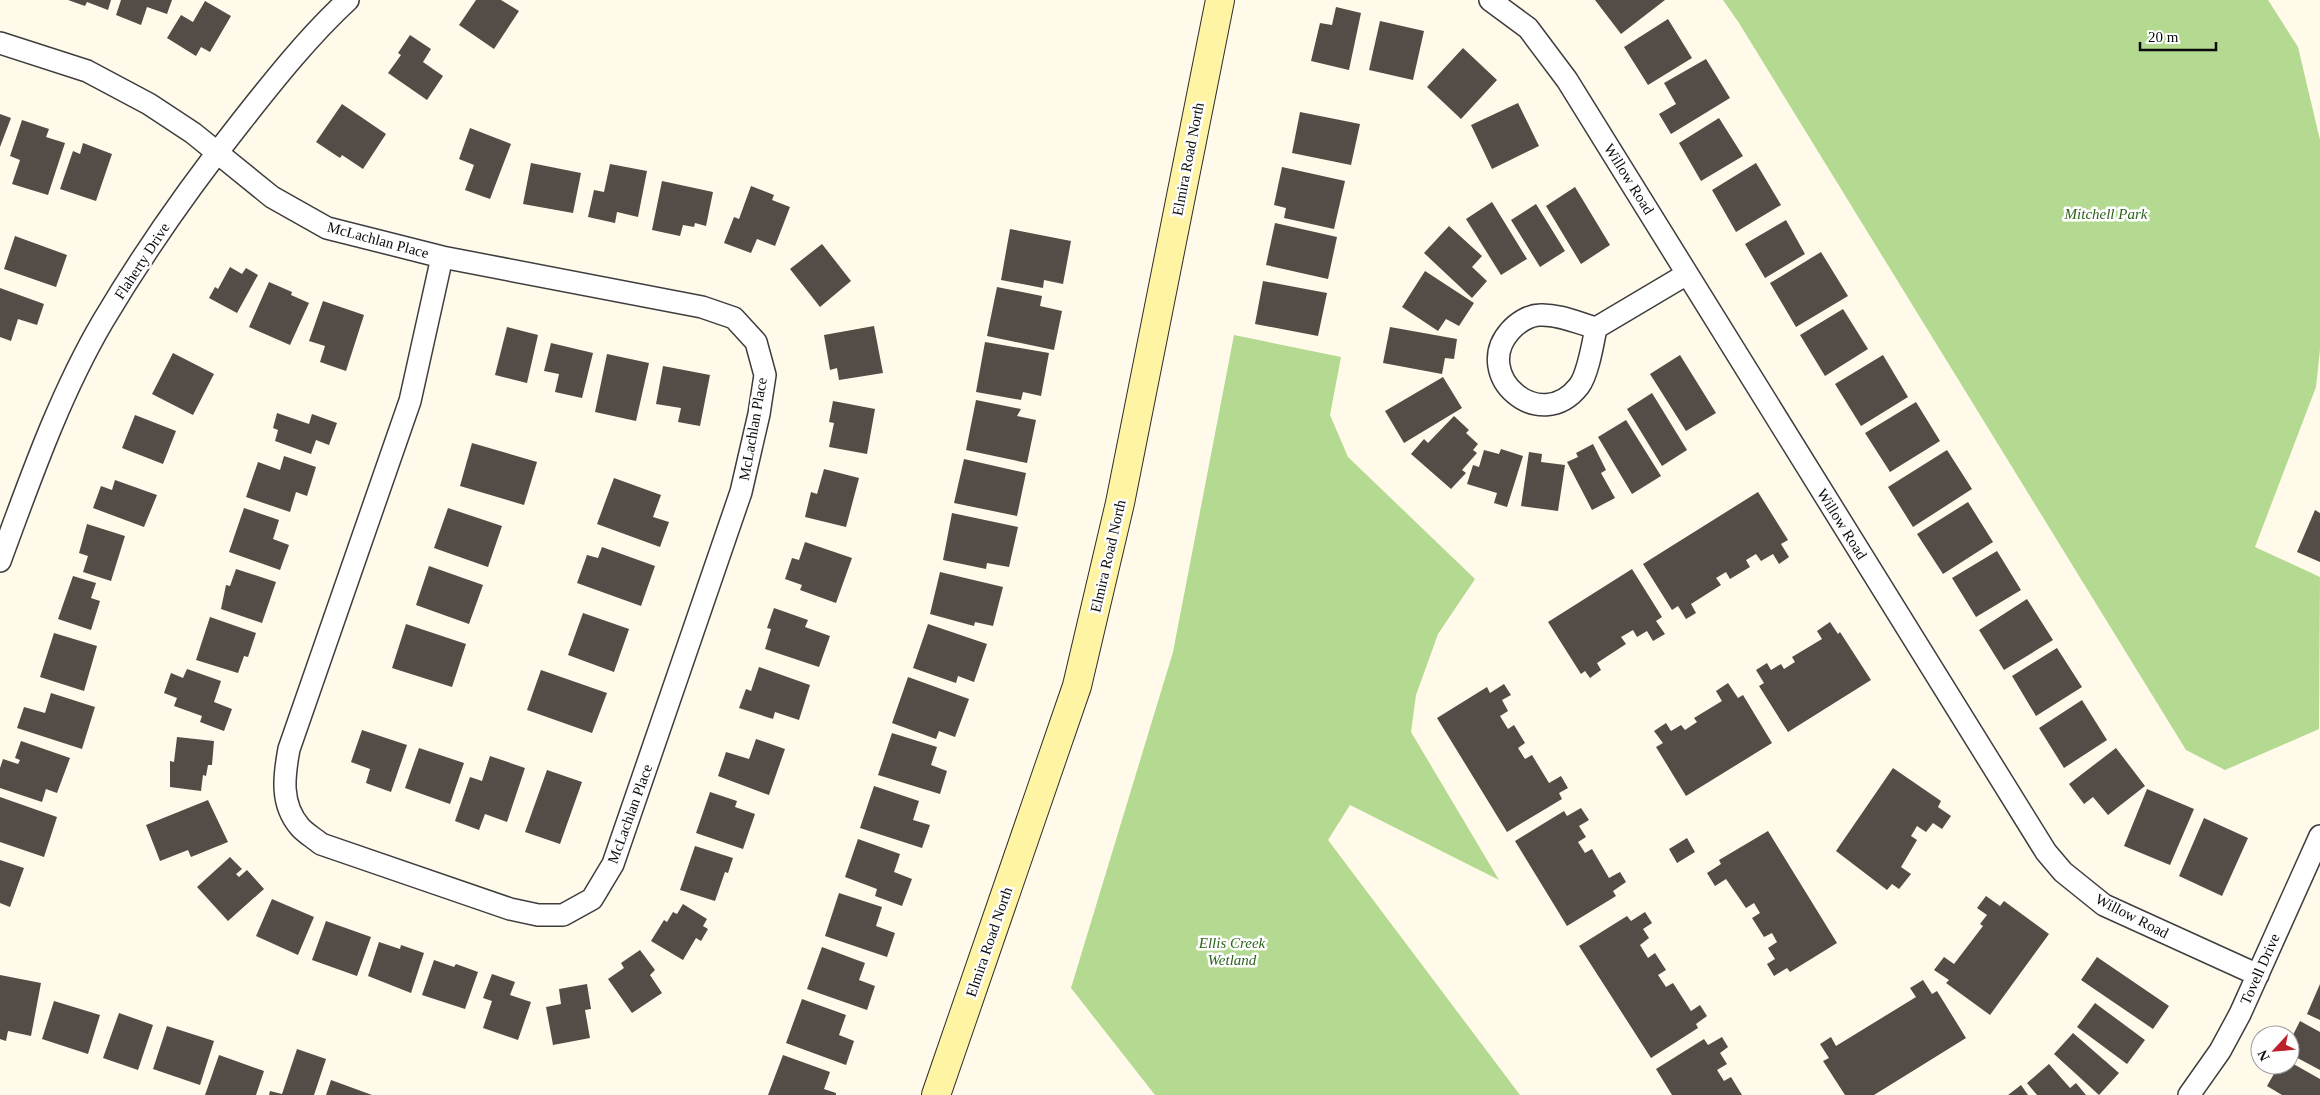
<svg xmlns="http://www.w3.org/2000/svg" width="2320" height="1095" font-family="'Times New Roman',serif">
  <rect width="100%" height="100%" fill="#fffae9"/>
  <!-- forest -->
  <path fill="#b4da92" d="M1723,0H2268L2298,47L2320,140V349L2316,387L2255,547L2320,577L2319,729L2225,770L2186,750L1739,23Z
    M1234,335L1341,357L1330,415L1348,457L1475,579L1438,634L1416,695L1411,732L1499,880L1350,805L1328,840L1520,1095H1155L1071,988L1173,652Z"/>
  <!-- building -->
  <path fill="#544c47" d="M68,0H111L108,10L87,2L85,6Z
    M121,0H172L167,14L147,7L141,25L116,15Z
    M476,0H501L519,11L494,49L459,25Z
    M1595,0H1665L1621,34Z
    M205,1L231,16L210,52L201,47L196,56L167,38L181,15L193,22Z
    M1336,7L1361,13L1349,70L1311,61L1320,23L1332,25Z
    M1668,19L1692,58L1648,85L1624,47Z
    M1380,21L1424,31L1413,80L1369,70Z
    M410,35L431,49L423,62L443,76L427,100L388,73L401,55L398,53Z
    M1463,48L1497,80L1461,119L1427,87Z
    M1706,59L1730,98L1671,134L1659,114L1676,104L1664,83Z
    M1518,103L1539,146L1492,169L1471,125Z
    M342,104L386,134L363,169L342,155L340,158L316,142Z
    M1300,112L1360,124L1351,165L1292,153Z
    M0,114L11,118L0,147Z
    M1719,118L1743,156L1701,181L1679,143Z
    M22,120L49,129L46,137L65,143L48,195L12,184L20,160L10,156Z
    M470,128L511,144L490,199L465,190L474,165L459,159Z
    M83,143L112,154L96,201L60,189L73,151L80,154Z
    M531,163L581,173L573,213L523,204Z
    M1756,163L1781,205L1736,232L1712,190Z
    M610,164L647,171L638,217L617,212L615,223L588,217L594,190L604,192Z
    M1282,167L1345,181L1334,229L1284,218L1286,208L1274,205Z
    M662,181L713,192L706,226L695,223L694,227L683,225L680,236L652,230Z
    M751,186L774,195L772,200L790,207L775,246L757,239L751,253L724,243L734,217L739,219Z
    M1575,187L1610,245L1581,264L1546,206Z
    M1492,202L1527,259L1501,275L1466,219Z
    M1536,204L1565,251L1540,267L1511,220Z
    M1786,220L1805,254L1765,278L1745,244Z
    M1275,223L1337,237L1328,279L1266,265Z
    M1449,226L1482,256L1472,267L1487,281L1472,298L1424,253Z
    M1010,229L1071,241L1063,284L1044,280L1043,288L1001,280Z
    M15,236L67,255L56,287L4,269Z
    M822,244L851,281L820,307L790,269Z
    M1821,252L1848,296L1796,327L1770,283Z
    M230,267L242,274L246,268L258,275L237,313L209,298L215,287L218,289Z
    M1425,271L1474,303L1459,326L1446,319L1438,331L1402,307Z
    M1263,281L1327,293L1318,336L1255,324Z
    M269,282L292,292L291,295L309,303L290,345L249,327Z
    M997,287L1042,296L1040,306L1062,311L1054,350L987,336Z
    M0,288L44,304L37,325L18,319L11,341L0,337Z
    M323,301L364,315L346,371L320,362L325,346L309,341Z
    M1843,309L1868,349L1825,376L1800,335Z
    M874,326L883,373L839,380L837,368L830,370L824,335Z
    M507,327L538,335L527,383L495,375Z
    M1390,327L1457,339L1454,359L1445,358L1442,374L1383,363Z
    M985,342L1049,353L1041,396L1023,392L1021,400L976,392Z
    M551,343L593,353L582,398L555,392L559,374L544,371Z
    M173,353L214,374L193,415L152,394Z
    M607,354L649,363L636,421L595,412Z
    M1680,355L1716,413L1686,431L1650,374Z
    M1883,355L1908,397L1861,426L1835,384Z
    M663,366L710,375L700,426L678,422L681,408L656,404Z
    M1443,377L1462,408L1404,443L1385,411Z
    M1652,393L1687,450L1662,466L1627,409Z
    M976,400L1021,409L1017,416L1036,420L1027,463L966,450Z
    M833,401L875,409L867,454L829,447L834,423L829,422Z
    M1916,402L1940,441L1890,472L1865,433Z
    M277,413L309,424L312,414L337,423L329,445L316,440L311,454L275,441L278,430L273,428Z
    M135,415L176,431L163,464L122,448Z
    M1454,416L1469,430L1466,433L1478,444L1473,450L1477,453L1462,470L1466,473L1451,489L1411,454L1424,439L1428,443Z
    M1626,420L1661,476L1632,494L1598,437Z
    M472,443L537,462L524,505L460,486Z
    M1593,444L1606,470L1601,473L1615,498L1592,510L1567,462L1578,457L1576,453Z
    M1501,449L1523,456L1507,507L1494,503L1497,493L1467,484L1473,465L1479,467L1484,450L1499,454Z
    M1947,450L1972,489L1913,527L1888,487Z
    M1529,452L1542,454L1541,462L1565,465L1558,511L1521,506Z
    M284,456L316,467L307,496L296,492L290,512L246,497L258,462L280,470Z
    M964,459L1026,473L1017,516L954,503Z
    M824,469L859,478L846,527L805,517L811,492L817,494Z
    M614,478L661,495L653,517L669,522L660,547L597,524Z
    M115,480L157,495L144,527L93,508L101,486L112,490Z
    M1758,492L1788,540L1781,544L1789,557L1779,564L1773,554L1761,561L1756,554L1746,560L1750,567L1730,579L1726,572L1716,578L1721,585L1691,604L1696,613L1686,619L1678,606L1672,610L1643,564Z
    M1968,502L1993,542L1943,574L1917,534Z
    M244,508L279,520L273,539L289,545L280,570L229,552Z
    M448,508L502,526L488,567L434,548Z
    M2315,510L2320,513V562L2297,552Z
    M952,513L1018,527L1009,567L987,563L986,569L943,560Z
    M87,524L125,536L111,581L83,572L88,556L79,553Z
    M805,542L852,558L836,603L800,590L802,585L785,579L792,558L799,560Z
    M602,547L655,566L641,606L577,583L587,555L598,558Z
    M1997,551L2021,590L1976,617L1952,578Z
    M429,566L483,585L469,624L416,605Z
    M236,569L276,582L262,623L221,609L226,585L230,586Z
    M1632,569L1662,617L1656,621L1665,634L1653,641L1647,631L1637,637L1633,630L1621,637L1626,644L1597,663L1601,670L1590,678L1585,671L1581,674L1548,622Z
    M940,572L1003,587L993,626L975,622L974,626L930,614Z
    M73,576L96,583L91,598L100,601L91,630L58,619Z
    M2027,599L2053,640L2004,670L1979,630Z
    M774,608L808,620L805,627L830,636L819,667L765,649L771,629L767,628Z
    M583,613L629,629L614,672L568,655Z
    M210,617L256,633L248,657L244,656L238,673L196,660Z
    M1830,622L1838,634L1840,632L1871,680L1788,732L1759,686L1764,683L1756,670L1767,663L1771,670L1781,664L1784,669L1795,662L1792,657L1822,639L1817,631Z
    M406,624L466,644L452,687L392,668Z
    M928,624L987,644L974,682L958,676L956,683L913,668Z
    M54,633L97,646L84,691L40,677Z
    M2057,648L2082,687L2036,716L2012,676Z
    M759,667L810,685L799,720L775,712L773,719L739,708L746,689L751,691Z
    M187,669L221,681L214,702L232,709L224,731L200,722L202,716L174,706L177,698L164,693L171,673L183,678Z
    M541,670L607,693L592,733L527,710Z
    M908,677L969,699L955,737L939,731L936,739L892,723Z
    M1728,683L1738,698L1743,695L1772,743L1686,796L1656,747L1663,743L1654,731L1666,723L1671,731L1681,725L1685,730L1697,722L1694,718L1722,701L1716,691Z
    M1504,684L1511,695L1502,700L1508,711L1500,716L1508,729L1514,725L1525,743L1518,748L1525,759L1532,755L1549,783L1561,776L1568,788L1559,793L1562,799L1507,832L1437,718L1487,687L1490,693Z
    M51,693L95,707L82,749L17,728L24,707L45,713Z
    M2082,700L2107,740L2064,768L2039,728Z
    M362,730L407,745L391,792L366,783L370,769L351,762Z
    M892,733L937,747L931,765L947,771L940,794L878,775Z
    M177,737L214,741L212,765H208L206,776L203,775L201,791L170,787V761L174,762Z
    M756,739L785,749L769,795L718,776L726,752L749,759Z
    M21,741L70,758L57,793L46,789L42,802L0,788V768L3,759L18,764L20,760L15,758Z
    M419,748L464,763L450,804L405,788Z
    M2116,748L2145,786L2108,815L2093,797L2084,804L2069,784Z
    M490,756L525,768L507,822L485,814L479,830L455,821L470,777L482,781Z
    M1893,768L1941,801L1938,807L1951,816L1942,829L1933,823L1926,832L1917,826L1911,836L1917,840L1901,867L1911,874L1899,889L1892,884L1887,890L1836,851Z
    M547,770L582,782L560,844L525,832Z
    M874,786L919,801L913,820L930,825L922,848L860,828Z
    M2147,789L2194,809L2170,865L2124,846Z
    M710,792L737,801L735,807L755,814L743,849L696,833Z
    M0,797L57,817L44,857L0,842Z
    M208,800L228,842L191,857L188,850L160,861L146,825Z
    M1581,808L1589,820L1579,826L1586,837L1578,842L1585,853L1592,849L1609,878L1620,872L1626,882L1613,891L1616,896L1567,926L1515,841L1564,811L1567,816Z
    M2204,818L2248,838L2222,896L2179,876Z
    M1768,831L1837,943L1790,972L1787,968L1774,976L1767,964L1775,959L1768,948L1777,942L1772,933L1764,937L1752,918L1760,913L1754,903L1746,908L1726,879L1715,886L1707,873L1721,864L1719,860Z
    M1687,838L1695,852L1677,863L1669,849Z
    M858,839L900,854L894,872L912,879L902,906L875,896L877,889L845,877Z
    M695,846L733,858L728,873L725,872L715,901L680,890Z
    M230,857L242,869L236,874L239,877L247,870L264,889L228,921L197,887Z
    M0,860L24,868L10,907L0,903Z
    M839,893L882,907L876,926L895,933L887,957L825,936Z
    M1986,896L2000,906L2004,901L2049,934L1990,1015L1946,983L1949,980L1934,970L1944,957L1954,964L1983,926L1980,924L1987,915L1977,908Z
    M272,899L314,917L298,955L256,936Z
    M683,904L707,919L703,926L708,929L701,941L696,938L683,960L651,941L664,920L667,922L673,912L677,914Z
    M1645,912L1652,923L1643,929L1649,938L1640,945L1648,958L1655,953L1666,970L1658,975L1666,987L1673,983L1691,1011L1700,1005L1707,1016L1696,1024L1698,1028L1651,1058L1579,946L1627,916L1631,921Z
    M326,921L371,937L357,976L312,960Z
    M379,942L400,949L401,945L424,953L411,993L368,976Z
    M822,947L865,963L859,980L875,986L867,1010L807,989Z
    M640,950L655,970L650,975L662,993L632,1013L608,979L624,968L621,963Z
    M2097,957L2169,1006L2153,1029L2081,980Z
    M434,960L454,967L456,964L478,972L465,1009L422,995Z
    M492,974L515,982L510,995L531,1002L518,1040L483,1028L492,1001L483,998Z
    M0,975L41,983L31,1036L8,1031L6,1041L0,1039Z
    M1923,980L1932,994L1937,991L1966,1038L1874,1095H1845L1823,1061L1829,1058L1820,1044L1831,1037L1836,1046L1916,997L1910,988Z
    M587,984L591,1009L585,1010L590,1038L553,1045L546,1007L561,1004L559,989Z
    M2320,984V1020L2307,1014Z
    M802,999L846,1015L839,1035L854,1041L846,1065L786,1043Z
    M54,1001L100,1015L88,1054L42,1039Z
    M2095,1003L2145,1040L2127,1064L2077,1027Z
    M119,1013L153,1025L138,1070L103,1058Z
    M2300,1021L2320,1032V1070L2290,1054V1041Z
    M167,1026L214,1041L200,1085L153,1069Z
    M2073,1033L2119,1073L2099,1095L2054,1054Z
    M1722,1037L1728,1047L1720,1053L1727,1064L1717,1070L1724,1081L1731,1077L1742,1095H1672L1656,1069L1704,1039L1708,1045Z
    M297,1049L326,1059L314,1095H269L270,1091L282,1094Z
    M219,1055L264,1071L256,1095H205Z
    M783,1055L830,1072L824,1089L836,1093V1095H768Z
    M2290,1062L2320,1079V1095H2282L2267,1086L2279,1065H2290Z
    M2049,1064L2070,1088L2076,1083L2086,1095H2037L2027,1083Z
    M331,1080L372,1095H326Z
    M2021,1085L2028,1095H2008Z"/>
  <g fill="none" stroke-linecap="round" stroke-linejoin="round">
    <!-- street casing -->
    <g stroke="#3e3e3e" stroke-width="24">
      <path id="street" d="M1490,0L1528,28L1567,80L2046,852L2063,872L2104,905L2258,975
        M0,43L87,71L149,104L193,133L272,197L327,228L442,257L702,307L734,318L756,342L765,375L759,414L741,492L613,864L592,899L563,915H538L510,909L321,844C314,838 305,833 300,827C280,804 284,776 289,749L410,401L442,257
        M1596,328C1593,343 1588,374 1579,386C1540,436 1471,375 1510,331C1517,323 1529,315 1540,315C1558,314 1578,323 1596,328L1687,274
        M0,561C30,480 59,396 103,321C144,252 191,185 241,122C274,80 309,36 348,0
        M2189,1095L2220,1051L2240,1014L2320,836"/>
    </g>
    <!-- secondary casing -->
    <g stroke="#2d2d2d" stroke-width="30">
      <path id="secondary" d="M936,1095L1077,686L1120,503L1220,0"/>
    </g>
    <!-- street -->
    <use href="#street" stroke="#fff" stroke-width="21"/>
    <!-- secondary -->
    <use href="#secondary" stroke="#fff3a4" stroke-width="28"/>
  </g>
  <g text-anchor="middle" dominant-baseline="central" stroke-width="5" stroke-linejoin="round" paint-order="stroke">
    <!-- street labels -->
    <g font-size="15" fill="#0b0b0b" stroke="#fff">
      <text transform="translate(1188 159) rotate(-79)">Elmira Road North</text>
      <text transform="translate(1629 179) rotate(58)">Willow Road</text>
      <text transform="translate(378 240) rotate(15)">McLachlan Place</text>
      <text transform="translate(142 261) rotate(-57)">Flaherty Drive</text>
      <text transform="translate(753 429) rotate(-80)">McLachlan Place</text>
      <text transform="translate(1842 524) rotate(58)">Willow Road</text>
      <text transform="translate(1108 556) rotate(-77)">Elmira Road North</text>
      <text transform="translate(630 814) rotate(-70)">McLachlan Place</text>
      <text transform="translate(2132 916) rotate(27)">Willow Road</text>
      <text transform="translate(989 942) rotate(-71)">Elmira Road North</text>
      <text transform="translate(2260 969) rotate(-66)">Tovell Drive</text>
    </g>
    <!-- park labels -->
    <g font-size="15" font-style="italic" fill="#2c631b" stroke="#fff">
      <text x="2106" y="214">Mitchell Park</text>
      <text x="1232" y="943">Ellis Creek<tspan x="1232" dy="17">Wetland</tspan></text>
    </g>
  </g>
  <!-- north arrow -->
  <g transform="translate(2275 1050) rotate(244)"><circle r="24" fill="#ffffff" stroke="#9d9d9d"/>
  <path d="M0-4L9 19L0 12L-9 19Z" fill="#bc212c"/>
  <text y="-8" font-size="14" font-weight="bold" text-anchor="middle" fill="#0b0b0b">N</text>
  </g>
  <!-- scale -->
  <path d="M2140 42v8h76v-8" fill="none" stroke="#0b0b0b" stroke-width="2.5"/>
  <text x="2148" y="42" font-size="15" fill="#0b0b0b" stroke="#ffffff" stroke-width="4" paint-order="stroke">20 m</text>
</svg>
